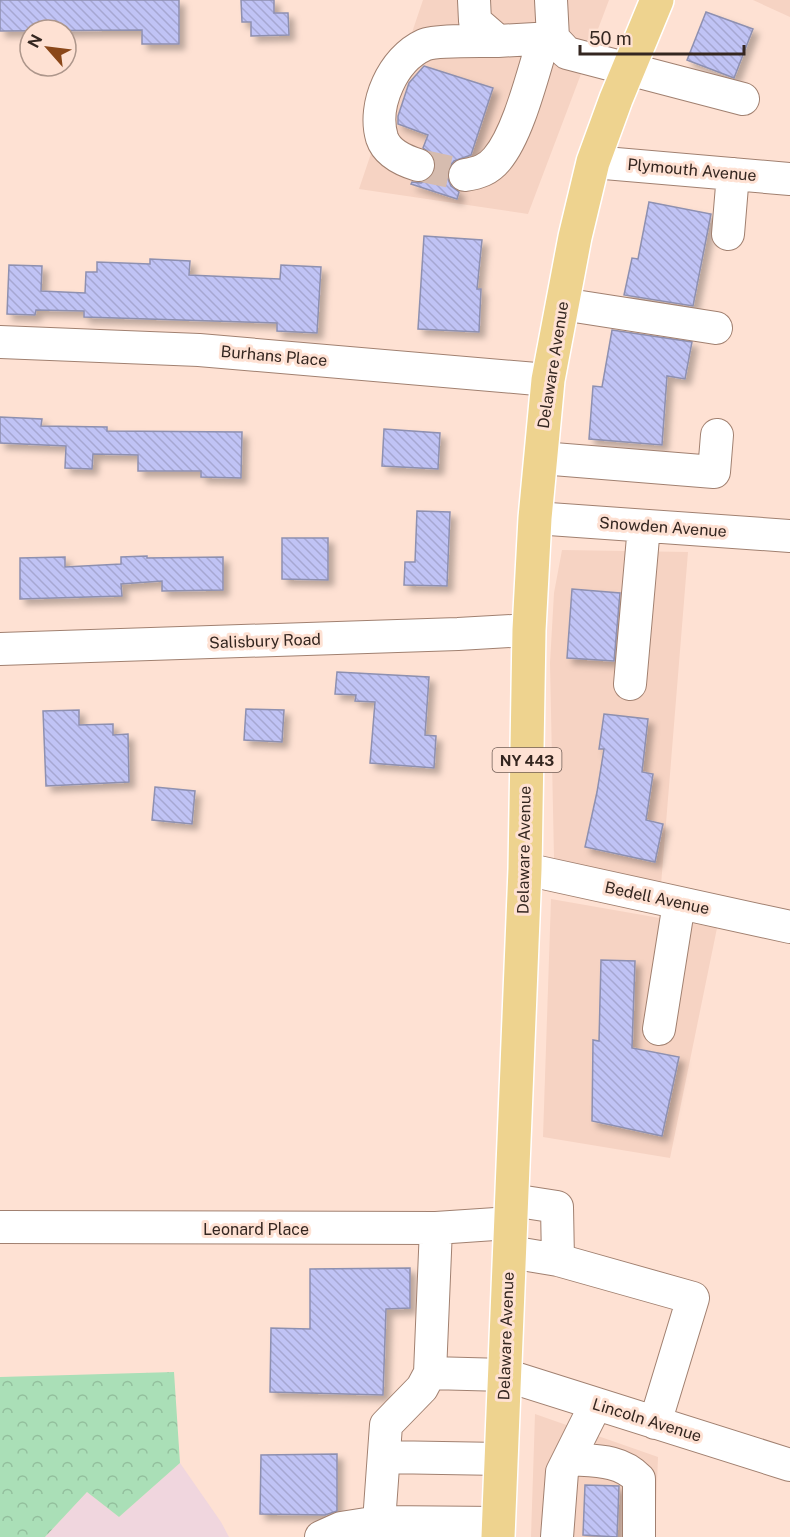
<svg xmlns="http://www.w3.org/2000/svg" width="790" height="1537" font-family="'Public Sans',sans-serif">
  <defs>
    <pattern id="forest-crowns" width="20" height="18" patternUnits="userSpaceOnUse" patternTransform="scale(1.5)"><rect width="20" height="18" fill="#aadfb7"/><path d="M2 6a3 3 0 1 1 6 0M12 15a3 3 0 1 1 6 0" fill="none" stroke="#93bf9d"/></pattern>
    <pattern id="building-back-hatch" width="6" height="6" patternUnits="userSpaceOnUse" patternTransform="scale(1.5)"><rect width="6" height="6" fill="#c0c3f5"/><path d="M-1 5l2 2M0 0l6 6M5-1l2 2" fill="none" stroke="#a6a7d2"/></pattern>
    <filter id="shadow"><feDropShadow dx="5.5" dy="5.5" stdDeviation="3" flood-color="#0004"/></filter>
  </defs>
  <rect width="100%" height="100%" fill="#fee1d3"/>
  <!-- built -->
  <path fill="#f6d3c3" d="M423,0H609L528,214L359,189Z
    M753,0H790V17Z
    M562,550L688,552L661,885L554,858L550,663L554,593Z
    M551,899L717,928L670,1158L543,1137Z
    M535,1414L658,1457L655,1537H531Z"/>
  <!-- education -->
  <path fill="#f0d6de" d="M180,1463L221,1522L229,1537H45L87,1492L119,1517Z"/>
  <!-- forest -->
  <path fill="url(#forest-crowns)" d="M174,1372L180,1463L119,1517L87,1492L45,1537H0V1377Z"/>
  <!-- building -->
  <path fill="url(#building-back-hatch)" stroke="#8e90b0" stroke-width="1.5" filter="url(#shadow)" d="M0,0H179V44H142V30L0,31Z
    M241,0H274V13H288L289,35L251,36V22H242Z
    M706,12L753,29L734,78L687,60Z
    M424,66L493,88L471,155L454,161L448,169L447,177L451,186L459,192L457,199L411,184L412,182L421,183L429,179L435,170V161L432,154L423,148L428,135L398,124V116L409,83Z
    M649,202L711,214L693,306L624,295L632,258L638,259Z
    M424,236L482,240L477,289H481L479,332L418,329Z
    M150,259L190,261L189,275L280,279L281,265L321,267L317,333L277,331V323L84,317V311L36,310L35,315L7,314L9,265L42,266L41,291L85,293L86,272H97V262L150,264Z
    M612,330L692,342L685,379L667,376L662,445L589,439L593,386L602,387Z
    M0,417L42,419L41,426L107,427V431L242,432L241,478L201,477V471H138V455L93,454L92,469L65,468L66,446L0,443Z
    M384,429L440,433L438,469L382,466Z
    M417,511L450,512L447,586L404,585L405,562H415Z
    M282,538H328V580L282,579Z
    M147,556V558L223,557V590L162,591V581L121,584L122,596L20,599V558L65,557V567L121,564V557Z
    M572,589L620,593L614,661L567,658Z
    M337,672L429,677L425,735L436,736L434,768L370,763L375,702L355,701L356,695L335,694Z
    M246,709L284,710L282,742L244,740Z
    M79,710V725L113,724V735L128,734L129,782L46,786L43,711Z
    M604,714L648,719L642,772L653,774L646,820L663,824L655,862L585,847L597,792L604,749H599Z
    M155,787L195,791L192,824L152,820Z
    M601,960L635,961L632,1048L679,1057L662,1136L592,1121L593,1040L599,1041Z
    M410,1268V1308L386,1309L383,1395L270,1392L271,1328L310,1329V1269Z
    M337,1454V1511L325,1515L260,1514L261,1455Z
    M585,1485L619,1486L617,1537L583,1535Z"/>
  <g fill="none" stroke-linecap="round" stroke-linejoin="round">
    <!-- minor-tunnel -->
    <path stroke="#d6bcaf" stroke-width="32" stroke-dasharray="32 16" stroke-linecap="butt" d="M418,165L465,175"/>
    <!-- minor casing -->
    <g stroke="#a18070" stroke-width="34">
      <path id="minor" d="M474,0L475,21L498,41L553,38
        M551,0L553,38L567,53L743,99
        M593,162L790,179
        M418,165C405,161 387,153 382,138C372,105 393,59 424,45C435,40 482,41 498,41
        M465,175C478,173 488,170 497,159C519,133 533,72 544,38
        M728,234L733,174
        M562,304L716,328
        M0,342L199,350L548,380
        M541,458L714,472L717,435
        M535,518L790,536
        M0,649L458,634L529,630
        M630,684L644,526
        M525,869L790,927
        M659,1029L679,903
        M512,1200L557,1207L558,1260
        M0,1227L436,1228L511,1223
        M436,1228L430,1373L505,1375L790,1465
        M510,1252L558,1260L693,1298L655,1423
        M384,1457L501,1459
        M569,1459C594,1461 620,1459 639,1479V1537
        M379,1522L386,1425L422,1388L430,1373
        M321,1537L341,1528L379,1522L498,1523
        M557,1537L562,1472L596,1404"/>
    </g>
    <!-- major casing -->
    <g stroke="#fff" stroke-width="36">
      <path id="major" d="M498,1537L525,869L529,630L535,518L548,380L575,237L593,162L616,99L657,0"/>
    </g>
    <!-- minor -->
    <use href="#minor" stroke="#fff" stroke-width="32"/>
    <!-- major -->
    <use href="#major" stroke="#eed38f" stroke-width="33"/>
  </g>
  <g text-anchor="middle" dominant-baseline="central" stroke-width="6" stroke-linejoin="round" paint-order="stroke">
    <!-- shield labels -->
    <rect fill="#fee1d3" stroke="#715e56" stroke-width="1.5" x="492.5" y="748" width="69" height="24" rx="4.5"/>
    <g font-size="15" font-weight="bold" fill="#342620">
      <text x="527" y="760">NY 443</text>
    </g>
    <!-- street labels -->
    <g font-size="16" fill="#342620" stroke="#fee1d3">
      <text transform="translate(692 170) rotate(5)">Plymouth Avenue</text>
      <text transform="translate(274 356) rotate(5)">Burhans Place</text>
      <text transform="translate(553 365) rotate(-81)">Delaware Avenue</text>
      <text transform="translate(663 527) rotate(4)">Snowden Avenue</text>
      <text transform="translate(265 641) rotate(-2)">Salisbury Road</text>
      <text transform="translate(524 850) rotate(-89)">Delaware Avenue</text>
      <text transform="translate(657 898) rotate(12)">Bedell Avenue</text>
      <text x="256" y="1229">Leonard Place</text>
      <text transform="translate(506 1336) rotate(-88)">Delaware Avenue</text>
      <text transform="translate(647 1420) rotate(17)">Lincoln Avenue</text>
    </g>
  </g>
  <!-- north arrow -->
  <g transform="translate(48 48) rotate(298)"><circle r="28" fill="#fee1d3" stroke="#ad968b" stroke-width="1.5"/>
  <path d="M0-4.5L10 22L0 15L-10 22Z" fill="#8a4719"/>
  <text y="-9" font-size="16" font-weight="bold" text-anchor="middle" fill="#342620">N</text>
  </g>
  <!-- scale -->
  <path d="M580 45v9h164v-9" fill="none" stroke="#342620" stroke-width="3"/>
  <text x="589" y="45" font-size="18" fill="#342620" stroke="#fee1d3" stroke-width="4.5" paint-order="stroke">50 m</text>
</svg>
